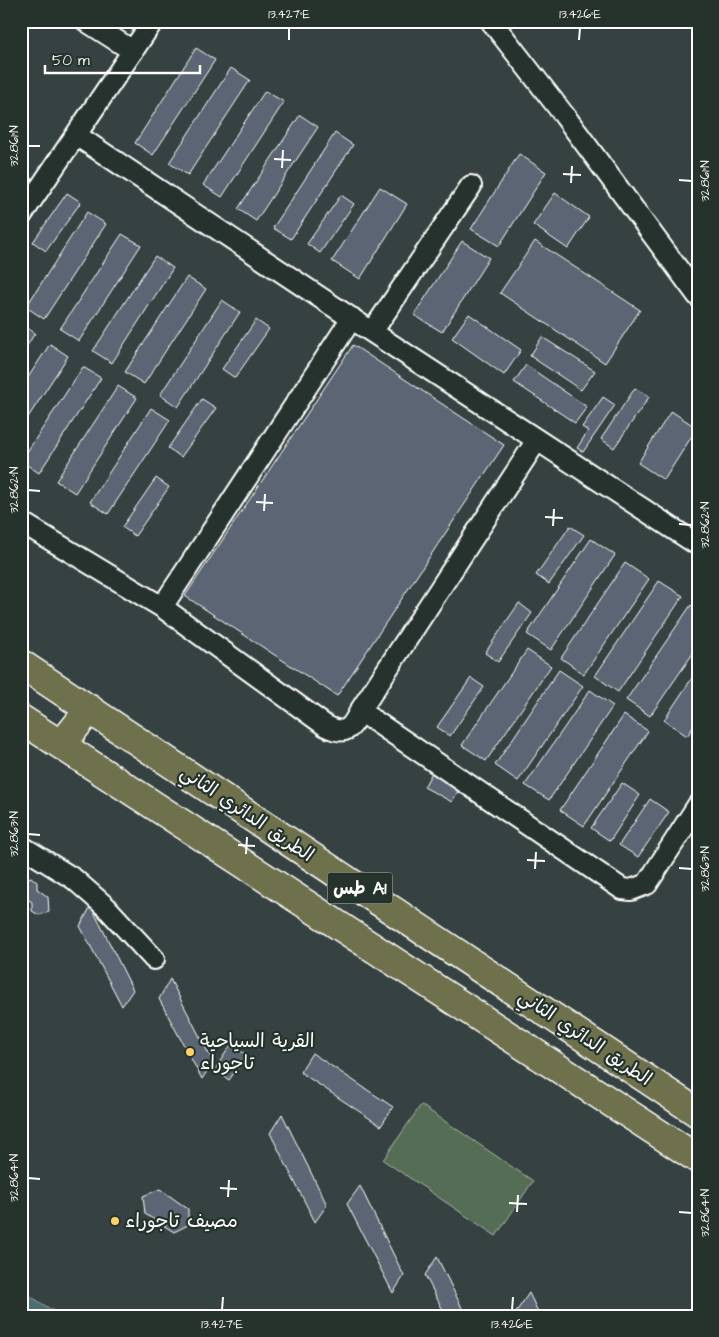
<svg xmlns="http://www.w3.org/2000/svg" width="719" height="1337" font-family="'Architects Daughter','Playpen Sans Arabic',sans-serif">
  <rect width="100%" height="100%" fill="#364242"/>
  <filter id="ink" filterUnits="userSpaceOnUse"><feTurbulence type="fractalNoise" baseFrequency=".02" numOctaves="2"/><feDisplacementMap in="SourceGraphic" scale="10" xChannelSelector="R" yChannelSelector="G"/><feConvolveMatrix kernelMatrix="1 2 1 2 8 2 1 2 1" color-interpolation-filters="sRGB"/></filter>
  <g filter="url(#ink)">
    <!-- green -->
    <path fill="#546d54" stroke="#aab6aa" d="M421,1105L533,1181L496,1236L383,1160Z"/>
    <!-- water -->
    <path fill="#4e6d75" stroke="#95a7ac" d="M21,1290L61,1316H21Z"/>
    <!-- building -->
    <path fill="#5c6573" stroke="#fff" d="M196,48L215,60L153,155L135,143Z
      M231,68L250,80L188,175L169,163Z
      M265,91L284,102L222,197L203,185Z
      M300,115L318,127L256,221L238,209Z
      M335,133L353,145L291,239L273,228Z
      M519,154L546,172L499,246L471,229Z
      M380,187L407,204L360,279L332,261Z
      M67,193L81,202L46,251L33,242Z
      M555,193L589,217L568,249L533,225Z
      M341,195L354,204L320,253L307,244Z
      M87,212L106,224L44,319L26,307Z
      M122,234L141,245L79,341L60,329Z
      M462,241L489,258L442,332L414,315Z
      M535,241L640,310L605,363L500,293Z
      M155,256L173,268L112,363L93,351Z
      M21,272L27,277L21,285Z
      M187,277L206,289L144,384L125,372Z
      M222,300L240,312L178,407L160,395Z
      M469,314L521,350L504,375L452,338Z
      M256,320L269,329L235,378L222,369Z
      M21,324L35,333L21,355Z
      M542,337L595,371L581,390L530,356Z
      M50,344L68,356L21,428V388Z
      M353,345L504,445L337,696L185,596Z
      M526,365L587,407L575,423L514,382Z
      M83,367L101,378L39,473L21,461Z
      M118,386L137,398L75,493L56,481Z
      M635,388L649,397L614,448L601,439Z
      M603,397L615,405L583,452L577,448L588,431L582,427Z
      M202,399L216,408L181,457L168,448Z
      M151,408L170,420L108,514L90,502Z
      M671,411L697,428L664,480L638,463Z
      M156,478L169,487L135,536L122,527Z
      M570,526L584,535L549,584L536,575Z
      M591,539L615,555L551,650L527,634Z
      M625,563L649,579L584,674L561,658Z
      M659,581L683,596L618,692L595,676Z
      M519,603L532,613L498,662L485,653Z
      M691,605L698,610V646L650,716L626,700Z
      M527,650L551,666L486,761L462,745Z
      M698,669V720L687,736L664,720Z
      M559,670L583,686L518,781L495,765Z
      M471,678L484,687L450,736L437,727Z
      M590,690L613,706L549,800L525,785Z
      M624,715L648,731L584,826L560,810Z
      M434,769L462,784L452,802L424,787Z
      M622,783L640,795L610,841L591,828Z
      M650,799L669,812L638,857L619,845Z
      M21,877L24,879L31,877L37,882V889L48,897L49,912L39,915L32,911V902L21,895Z
      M91,906L133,990L122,1006L80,926Z
      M170,979L213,1062L202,1079L159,999Z
      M231,1045L247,1055L229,1080L214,1070Z
      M312,1053L393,1107L381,1126L300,1072Z
      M282,1114L327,1205L315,1222L270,1133Z
      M360,1186L404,1276L393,1293L347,1204Z
      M160,1189L188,1209V1225L174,1232L145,1214L143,1196Z
      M437,1257L466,1316H446L425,1275Z
      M529,1293L540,1316H518L516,1312Z"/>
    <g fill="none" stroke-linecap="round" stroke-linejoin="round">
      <!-- minor casing -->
      <g stroke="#fff" stroke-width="24">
        <path id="minor" d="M86,21L133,51
          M491,21L564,115L698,296
          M76,135L372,332L698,545
          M21,216L153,21
          M372,332L471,186
          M537,440L360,711L622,889L631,890L647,884L698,805
          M21,522L162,607L326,726C346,736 351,729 360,711
          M162,607L352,318
          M21,846L74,879L106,907L154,959"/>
      </g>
      <!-- highway casing -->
      <g stroke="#fff" stroke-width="31">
        <path id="highway" d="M21,664L698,1113
          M21,719L698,1159
          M61,745L90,709"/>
      </g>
      <!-- minor -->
      <use href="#minor" stroke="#26332d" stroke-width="20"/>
      <!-- highway -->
      <use href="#highway" stroke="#6e714b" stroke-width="28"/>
    </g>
  </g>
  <!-- ticks -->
  <path fill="none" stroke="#fff" stroke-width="2" d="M289,40V28M579,40L580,28M28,146H40M274,159L291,160M282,168L283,150M563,174L581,175M679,180L692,181M571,183L572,166M28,490L40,491M256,502L273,503M264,511L265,494M545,517L563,518M679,524L692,525M553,526L554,509M28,834L40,835M238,845L255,846M246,854L247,837M527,860L545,861M679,868L692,869M535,869L536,852M28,1178L40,1179M220,1188L237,1189M228,1197L229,1180M509,1203L527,1204M517,1212L518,1195M679,1212L692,1213M222,1310L223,1297M512,1310L513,1297"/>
  <!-- markers -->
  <g fill="#ffd166" stroke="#26332d" stroke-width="2">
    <circle cx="190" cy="1052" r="5"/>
    <circle cx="115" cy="1221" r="5"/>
  </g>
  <g text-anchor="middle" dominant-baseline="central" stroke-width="4.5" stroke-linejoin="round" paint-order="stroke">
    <!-- shield labels -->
    <rect fill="#26332d" stroke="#bec2c0" stroke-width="1" x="327.5" y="872.5" width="65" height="31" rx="4"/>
    <g font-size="18" font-weight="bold" fill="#fff">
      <text x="360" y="888">طس A1</text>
    </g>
    <!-- street labels -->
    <g font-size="19" fill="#fff" stroke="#26332d">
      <text transform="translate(247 814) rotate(34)">الطريق الدائري الثاني</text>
      <text transform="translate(585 1038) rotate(34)">الطريق الدائري الثاني</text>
    </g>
    <!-- poi labels -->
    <g font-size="19" fill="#fff" stroke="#26332d" text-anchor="start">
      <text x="200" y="1041">القرية السياحية<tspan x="200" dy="22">تاجوراء</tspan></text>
      <text x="125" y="1221">مصيف تاجوراء</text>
    </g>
  </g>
  <!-- margin -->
  <rect width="719" height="1337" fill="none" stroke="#26332d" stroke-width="55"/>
  <!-- scale -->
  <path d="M45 65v8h155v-8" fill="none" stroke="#ffffff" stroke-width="2.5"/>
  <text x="52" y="65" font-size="15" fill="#ffffff" stroke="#26332d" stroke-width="4" paint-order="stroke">50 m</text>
  <rect x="28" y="28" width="664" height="1282" fill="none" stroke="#fff" stroke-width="2"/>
  <g font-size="12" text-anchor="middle" fill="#fff">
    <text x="289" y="18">13.427°E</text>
    <text x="580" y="18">13.426°E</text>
    <text transform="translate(14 146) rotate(-90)" y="4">32.861°N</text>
    <text transform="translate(705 181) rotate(-90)" y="4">32.861°N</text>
    <text transform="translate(14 490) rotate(-90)" y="4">32.862°N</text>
    <text transform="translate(705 525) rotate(-90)" y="4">32.862°N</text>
    <text transform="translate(14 834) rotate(-90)" y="4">32.863°N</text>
    <text transform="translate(705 869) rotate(-90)" y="4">32.863°N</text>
    <text transform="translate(14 1178) rotate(-90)" y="4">32.864°N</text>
    <text transform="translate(705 1213) rotate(-90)" y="4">32.864°N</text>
    <text x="222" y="1328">13.427°E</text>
    <text x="512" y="1328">13.426°E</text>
  </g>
</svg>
